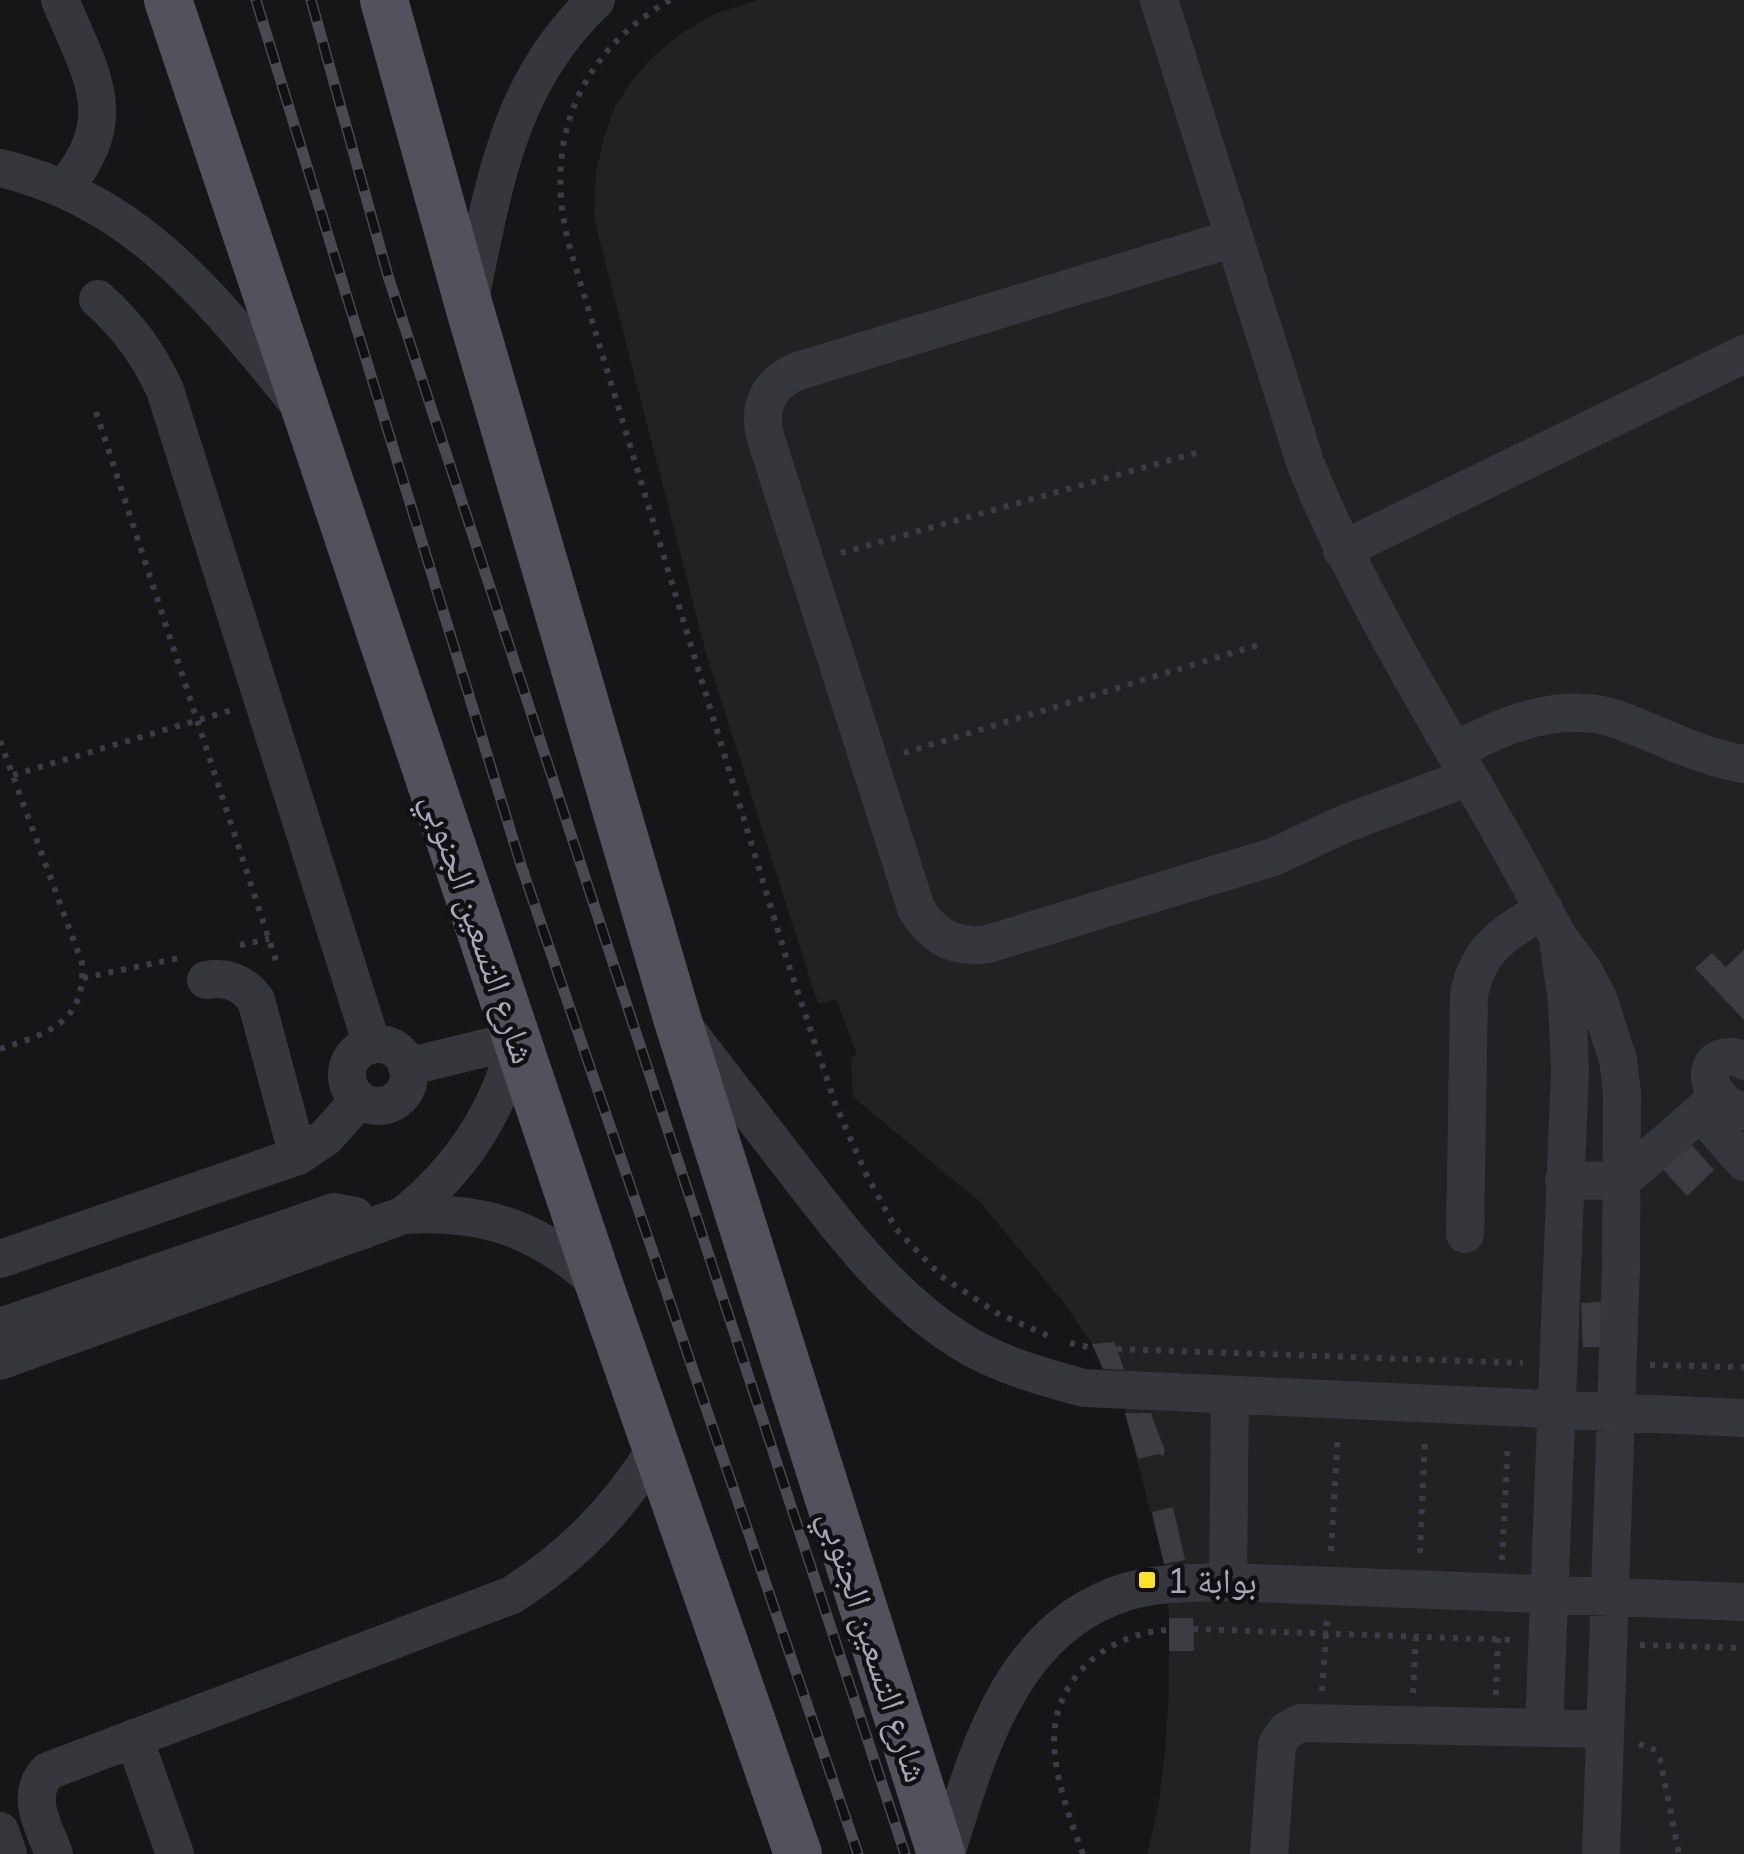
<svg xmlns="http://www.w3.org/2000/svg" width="1744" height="1854" font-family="Mulish,'Noto Naskh Arabic',sans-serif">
  <rect width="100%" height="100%" fill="#161517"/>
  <!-- built -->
  <path fill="#222124" d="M759,0H1744V1854H1147L1158,1808L1165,1751L1169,1693V1618L1164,1564L1125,1413L1128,1390L1124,1370L1103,1369L1092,1344L1064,1303L980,1202L853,1097L851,1058L857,1055L836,999L818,1004L706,653L594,219L596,172L604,138L613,111L630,83L652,58L680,34L716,13Z"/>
  <!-- building -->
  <path fill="#3d3c42" d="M1744,950V1020L1695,968L1712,953L1726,967Z
    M1690,1143L1714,1170L1687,1196L1663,1169Z
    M1601,1302L1603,1347H1583L1581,1303Z
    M1114,1342L1117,1349L1124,1370L1103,1369L1092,1344Z
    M1125,1413H1151L1165,1451L1163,1456L1158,1454L1138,1459Z
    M1173,1507L1185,1560L1164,1564L1152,1512Z
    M1169,1618H1193L1194,1651H1169Z"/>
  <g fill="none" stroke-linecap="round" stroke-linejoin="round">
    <!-- path -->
    <path stroke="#3c3c44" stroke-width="6" stroke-dasharray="5 8" stroke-linecap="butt" d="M670,0C575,55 541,147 571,252L786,957L836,1106L866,1174L896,1229L941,1276L997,1313L1053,1338
      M96,412L278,967
      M841,553L1199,452
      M0,741L82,963C86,1023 48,1033 0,1049
      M904,753L1258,645
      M13,775L232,710
      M240,945L269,939
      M83,978L179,958
      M1070,1343L1093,1348
      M1117,1349L1523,1363
      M1650,1365L1744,1367
      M1331,1551L1338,1434
      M1420,1553L1425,1436
      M1502,1560L1508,1443
      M1193,1629L1513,1640
      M1640,1645L1744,1648
      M1322,1691L1327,1618
      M1413,1693L1416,1636
      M1496,1695L1498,1638
      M1639,1744L1653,1749L1660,1759L1679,1854
      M1083,1854C1070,1819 1055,1780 1054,1742C1053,1678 1109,1632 1169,1630"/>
    <!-- minor -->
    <path stroke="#36363d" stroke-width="38" d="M60,0C91,75 124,118 63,189
      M1159,0L1306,465C1373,630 1475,776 1557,935L1583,970L1598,998L1618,1060L1622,1092L1621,1266L1601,1854
      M0,168C138,200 213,300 298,403
      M1234,238L798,371C768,383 757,408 766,439L916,908C932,936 955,949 988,944L1273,857L1344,824L1469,777
      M98,299C128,326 148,353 165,390L372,1045
      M469,304C493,190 507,83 596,0
      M1342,550L1744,354
      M1455,751C1504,724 1563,700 1619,720C1661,735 1699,757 1744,764
      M206,980C228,976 243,983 256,1000L298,1156
      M688,1032C724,1079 760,1126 796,1172C844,1235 894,1300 962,1342C999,1365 1043,1377 1084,1388L1744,1418
      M347 1075a31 31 0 1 1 62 0a31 31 0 1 1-62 0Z
      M1744,1061C1730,1052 1708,1057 1710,1078C1711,1089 1720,1098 1727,1106L1744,1111
      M1701,1112L1744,1162
      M1564,1180L1622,1181L1719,1096
      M404,1215C462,1168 498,1112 517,1040L407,1067
      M1465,1234L1469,994C1479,946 1505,934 1544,909
      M0,1259L298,1156L326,1137L359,1100
      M0,1327L334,1212L355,1216L364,1230
      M0,1361L404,1215C484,1210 539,1229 599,1284
      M1228,1582L1230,1396
      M1544,1728L1570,1069L1567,1001L1559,947
      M134,1738L175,1854
      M0,1831L8,1854
      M54,1854C44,1827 24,1796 48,1771L512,1595C576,1553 615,1512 656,1449
      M946,1854C978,1750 1012,1625 1129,1591C1161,1582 1196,1583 1228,1582L1744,1602
      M1269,1854L1277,1744L1286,1731L1300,1723L1604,1729"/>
    <!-- major -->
    <path stroke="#52525c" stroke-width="48" d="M168,0L599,1284L798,1854
      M384,0L469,306L677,1018L941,1854"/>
    <!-- rail casing -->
    <g stroke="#494952" stroke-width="11">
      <path id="rail" d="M256,0L520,862L858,1854
        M311,0L388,276L905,1854"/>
    </g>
    <!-- rail -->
    <use href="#rail" stroke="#111012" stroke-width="8" stroke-dasharray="22" stroke-linecap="butt"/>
  </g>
  <!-- markers -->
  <rect fill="#fee226" stroke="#111012" stroke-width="4" x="1137" y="1570" width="20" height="20" rx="5"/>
  <g text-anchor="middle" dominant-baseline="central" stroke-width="9" stroke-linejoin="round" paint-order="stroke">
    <!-- street labels -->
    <g font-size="35" fill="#a6a8b8" stroke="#111012">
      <text transform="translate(480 928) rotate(71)">شارع التسعين الجنوبي</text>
      <text transform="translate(875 1646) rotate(72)">شارع التسعين الجنوبي</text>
    </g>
    <!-- poi labels -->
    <g font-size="35" fill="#a6a8b8" stroke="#111012" text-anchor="start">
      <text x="1167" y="1580">بوابة 1</text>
    </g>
  </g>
</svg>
